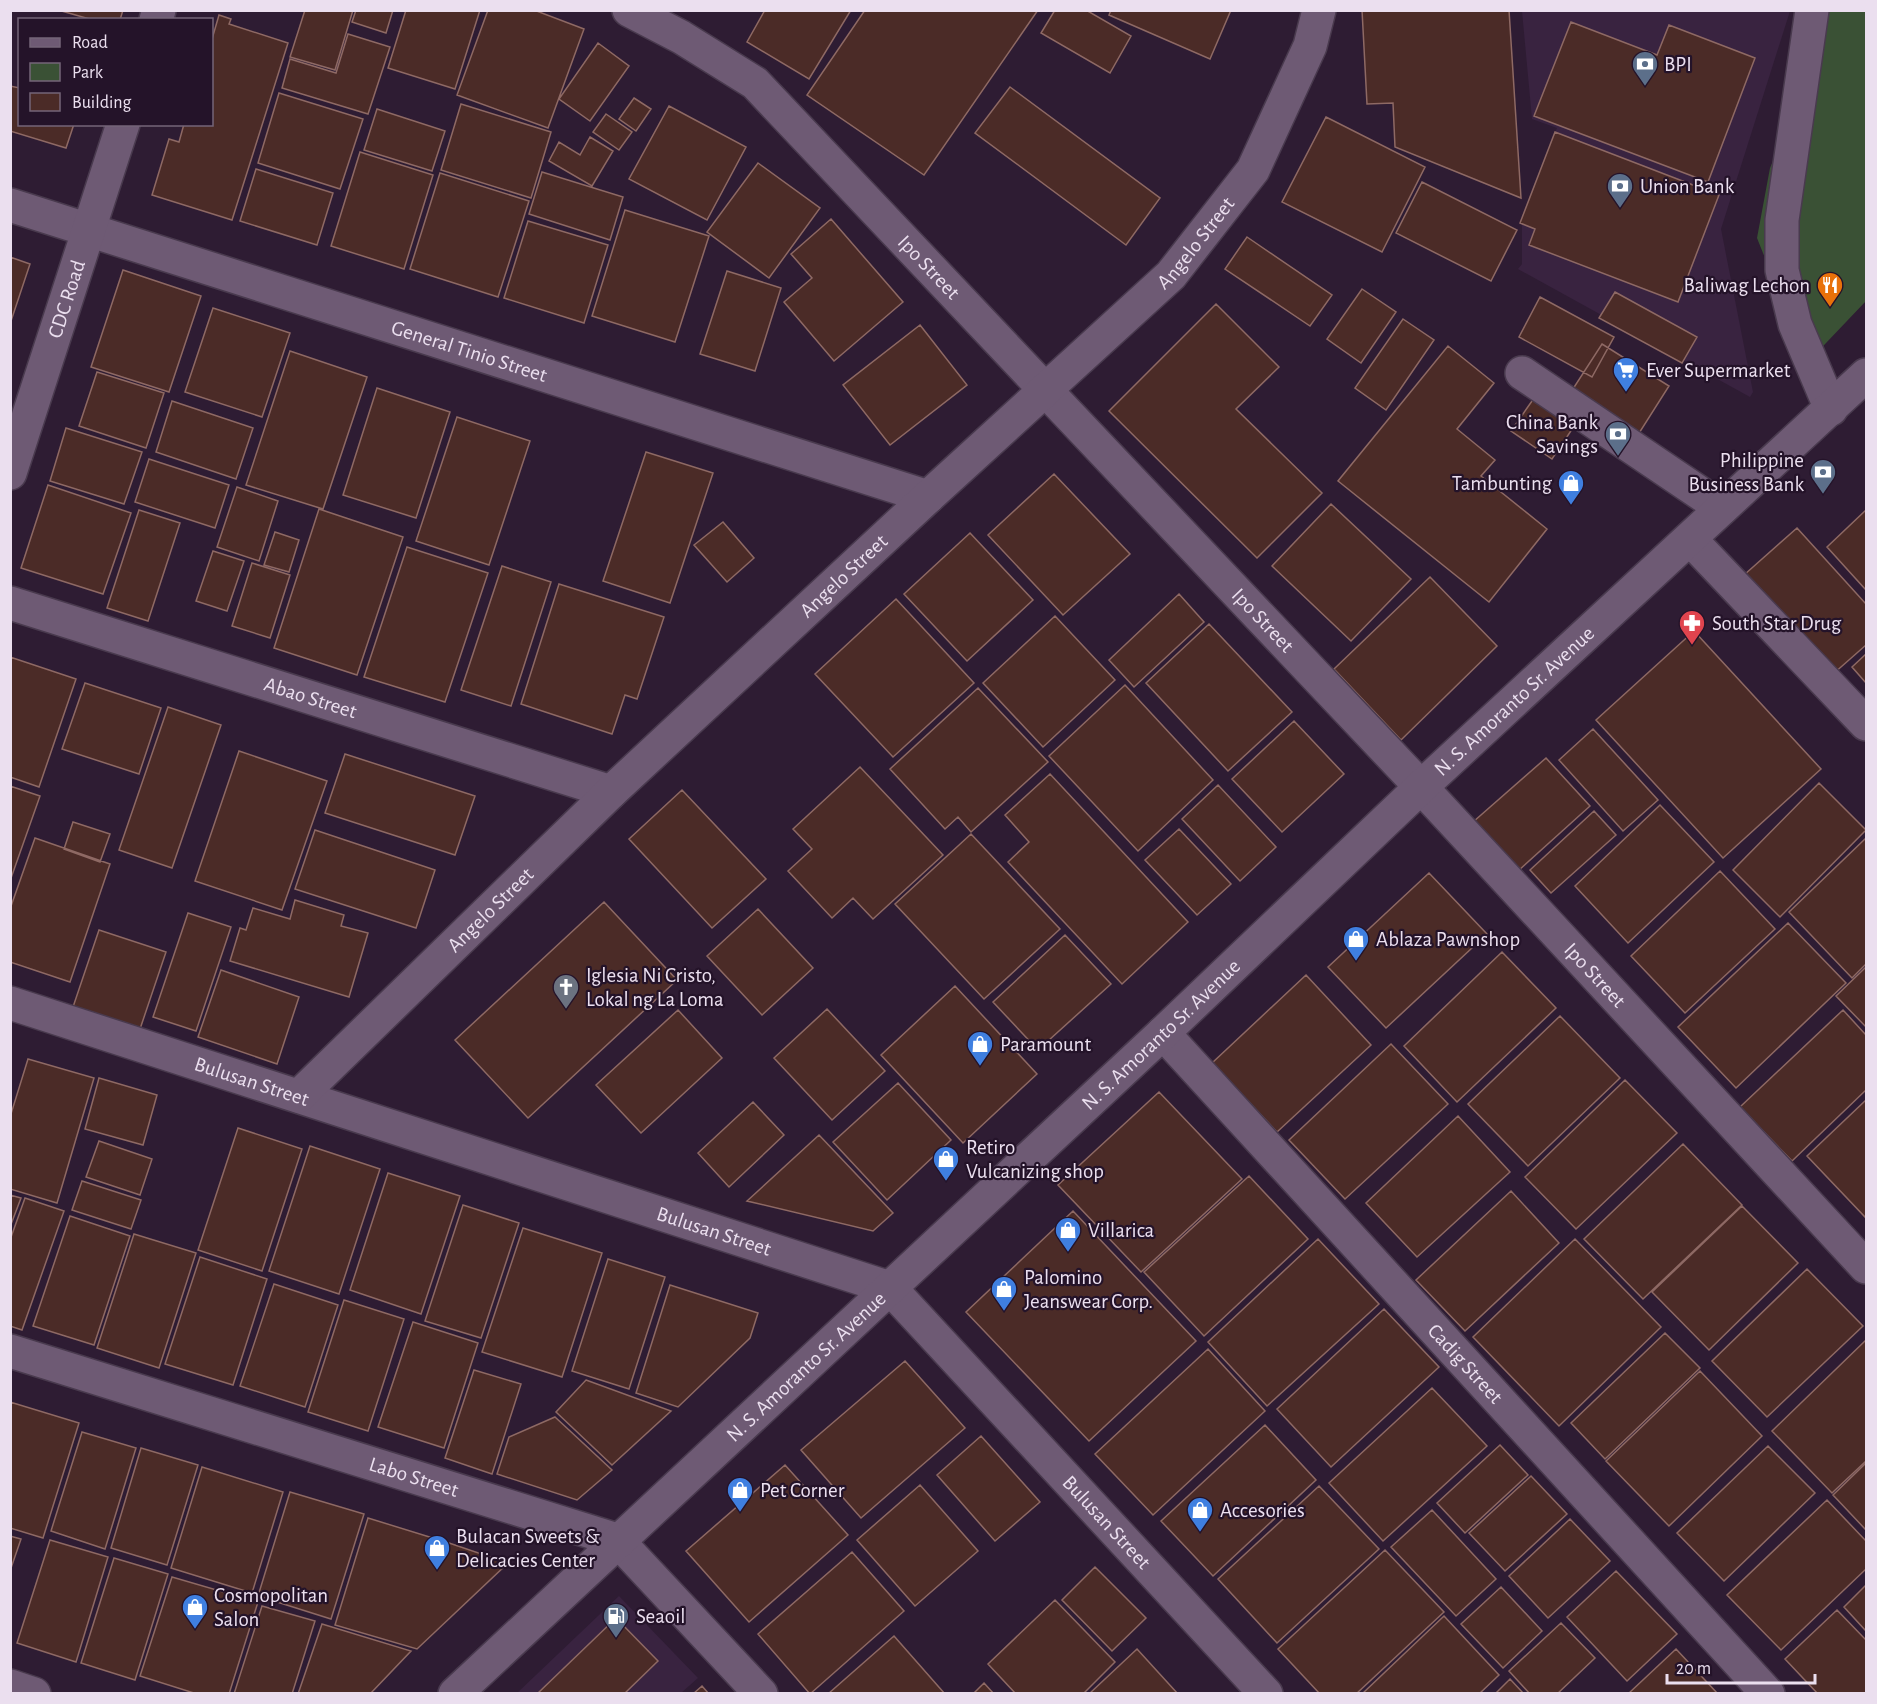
<svg xmlns="http://www.w3.org/2000/svg" width="1877" height="1704" font-family="'Alegreya Sans',sans-serif">
  <rect width="100%" height="100%" fill="#2e1c33"/>
  <!-- built -->
  <path fill="#392340" d="M1522,11H1790L1721,229L1753,392L1750,397L1518,269L1522,264V218L1557,128L1532,119Z
    M619,1596L698,1678L681,1693L516,1694Z"/>
  <!-- green -->
  <path fill="#3a5135" d="M1827,11H1866V301L1807,363L1757,238L1770,168L1801,94Z"/>
  <!-- building -->
  <path fill="#4b2b27" stroke="#8e6964" stroke-width="1.5" d="M58,10H123L120,20H93Z
    M305,10H353L335,70L290,57Z
    M356,10H393L386,33L352,22Z
    M406,10H480L455,89L388,68Z
    M488,10H534L584,29L548,128L457,95Z
    M765,10H851L809,79L747,42Z
    M865,10H1038L924,175L807,95Z
    M1055,10H1086L1131,36L1110,73L1041,33Z
    M1111,10H1231L1210,59L1109,15Z
    M1362,10H1509L1521,198L1395,147L1393,103L1367,104Z
    M219,15L231,19L229,24L288,43L232,220L152,195L169,139L179,142L184,124H212V39Z
    M1571,22L1657,55L1669,25L1755,58L1708,182L1534,116Z
    M348,34L390,47L368,114L282,88L290,59L336,73Z
    M598,43L629,66L590,121L559,99Z
    M10,86L20,88V124H74L66,148L10,131Z
    M1010,87L1160,198L1126,245L975,133Z
    M279,93L363,119L340,189L258,163Z
    M634,98L651,109L636,131L619,119Z
    M461,104L551,132L531,198L441,170Z
    M669,106L746,147L707,220L629,179Z
    M377,109L445,131L432,171L364,150Z
    M606,114L632,132L619,150L593,132Z
    M1326,117L1425,167L1382,252L1282,202Z
    M1555,132L1719,195L1678,302L1529,245L1535,229L1520,223Z
    M590,137L613,151L592,186L549,161L559,142L580,155Z
    M360,152L433,175L404,269L331,246Z
    M758,163L820,208L769,278L707,232Z
    M256,169L333,193L317,245L240,221Z
    M542,172L623,197L610,240L529,214Z
    M440,173L529,201L498,297L410,269Z
    M1422,182L1517,230L1491,281L1396,233Z
    M625,210L709,236L675,342L592,316Z
    M831,219L903,302L834,361L784,302L812,278L791,254Z
    M528,221L608,245L584,323L504,298Z
    M1247,237L1332,295L1310,326L1225,269Z
    M10,257L30,264L10,324Z
    M123,270L201,296L169,392L91,367Z
    M727,271L781,288L755,371L700,354Z
    M1362,289L1396,312L1361,363L1327,339Z
    M1615,292L1697,337L1682,363L1599,318Z
    M1540,297L1614,337L1592,377L1519,337Z
    M1216,304L1279,367L1236,409L1322,493L1257,558L1109,411Z
    M213,308L290,333L262,417L185,392Z
    M1403,319L1434,340L1386,410L1355,388Z
    M920,325L967,385L890,445L843,385Z
    M1602,344L1669,386L1636,438L1569,395Z
    M1448,346L1494,383L1457,429L1495,460L1481,476L1547,529L1489,602L1338,481Z
    M290,351L367,377L323,509L246,485Z
    M97,372L164,393L146,448L79,426Z
    M377,388L450,412L416,518L343,495Z
    M1539,391L1579,419L1552,459L1511,431Z
    M172,401L253,428L236,479L156,452Z
    M457,417L530,441L489,565L416,541Z
    M66,428L142,452L124,504L50,481Z
    M646,452L713,473L670,603L603,581Z
    M149,459L229,485L215,528L135,502Z
    M1054,474L1130,554L1063,615L988,535Z
    M48,485L131,513L103,594L21,568Z
    M237,487L278,501L259,561L217,547Z
    M1331,504L1411,579L1351,641L1272,566Z
    M319,509L403,537L357,675L274,648Z
    M139,510L180,523L148,621L107,608Z
    M1866,510V590L1827,547Z
    M723,522L754,558L727,582L694,545Z
    M1797,528L1866,604V645L1833,674L1744,575Z
    M275,532L299,540L289,572L264,565Z
    M970,533L1033,600L967,661L904,594Z
    M407,547L488,573L445,702L364,677Z
    M213,551L244,561L227,611L196,601Z
    M252,563L290,575L270,638L232,626Z
    M502,566L551,582L511,706L461,690Z
    M1430,577L1497,646L1401,740L1334,669Z
    M559,584L664,617L637,699L625,695L612,734L521,704Z
    M1179,594L1204,622L1134,687L1109,660Z
    M896,599L974,683L893,757L815,674Z
    M1055,616L1115,680L1043,747L983,683Z
    M1209,624L1292,712L1228,771L1146,683Z
    M1694,631L1821,769L1723,858L1596,720Z
    M1866,654V683L1852,667Z
    M10,657L76,679L39,787L10,777Z
    M85,683L161,708L139,774L62,749Z
    M1125,685L1213,780L1138,851L1049,756Z
    M978,688L1048,762L971,832L958,817L945,829L890,769Z
    M168,707L221,725L172,868L119,850Z
    M1294,721L1344,774L1282,832L1232,779Z
    M1593,729L1658,800L1623,831L1559,760Z
    M239,751L327,781L282,910L195,881Z
    M345,754L475,796L455,855L325,813Z
    M1546,758L1590,806L1518,871L1473,822Z
    M860,767L943,855L873,919L853,898L832,918L788,871L812,849L793,829Z
    M1050,774L1188,922L1122,984L1008,862L1029,842L1005,815Z
    M1819,783L1866,830L1780,917L1733,870Z
    M1218,785L1276,847L1240,881L1182,819Z
    M10,786L40,796L10,881Z
    M682,790L766,879L712,928L629,839Z
    M1660,805L1714,862L1628,943L1575,886Z
    M1594,811L1616,835L1551,893L1530,870Z
    M73,822L110,834L100,862L64,849Z
    M1179,829L1231,884L1197,915L1145,860Z
    M315,830L435,870L416,928L295,889Z
    M971,834L1060,929L984,999L895,904Z
    M35,838L110,864L70,982L10,962V909Z
    M1866,838V964L1852,978L1789,912Z
    M1720,871L1775,929L1685,1013L1631,956Z
    M1429,873L1487,934L1386,1028L1328,967Z
    M295,900L344,915L341,926L368,933L349,997L230,961L240,928L246,930L253,908L290,919Z
    M604,902L677,980L528,1118L455,1040Z
    M758,909L813,968L762,1015L707,956Z
    M188,913L231,927L196,1031L153,1017Z
    M1788,923L1846,983L1736,1088L1678,1027Z
    M99,930L166,952L139,1032L72,1010Z
    M1065,935L1111,984L1038,1050L993,1002Z
    M1502,952L1556,1008L1457,1102L1404,1046Z
    M1866,967V1027L1836,996Z
    M221,970L299,997L277,1064L198,1037Z
    M1306,975L1371,1045L1277,1132L1212,1063Z
    M955,986L1037,1074L963,1143L881,1055Z
    M827,1009L885,1071L832,1120L774,1058Z
    M678,1010L722,1058L641,1133L596,1085Z
    M1843,1010L1866,1035V1090L1792,1161L1740,1107Z
    M1560,1016L1620,1078L1528,1166L1468,1104Z
    M1391,1044L1448,1104L1345,1199L1289,1140Z
    M28,1059L94,1078L57,1203L10,1189V1117Z
    M99,1078L157,1095L143,1145L85,1129Z
    M1625,1080L1677,1133L1576,1229L1525,1177Z
    M898,1083L951,1140L887,1200L833,1142Z
    M1159,1092L1242,1179L1141,1272L1058,1185Z
    M1866,1100V1218L1807,1156Z
    M753,1102L784,1135L729,1187L698,1153Z
    M1458,1116L1510,1172L1417,1257L1366,1203Z
    M238,1128L302,1149L262,1271L198,1250Z
    M819,1135L893,1213L873,1231L747,1201Z
    M99,1141L152,1159L140,1195L86,1177Z
    M1683,1144L1742,1205L1643,1299L1584,1239Z
    M310,1146L380,1169L339,1294L269,1271Z
    M388,1173L460,1196L421,1314L350,1290Z
    M1249,1176L1308,1239L1204,1336L1144,1272Z
    M82,1181L141,1200L131,1229L72,1210Z
    M1511,1191L1559,1243L1465,1331L1416,1280Z
    M10,1195L21,1198L10,1227Z
    M25,1198L64,1211L22,1330L10,1326V1240Z
    M463,1205L519,1223L481,1338L425,1321Z
    M1742,1206L1798,1263L1709,1350L1652,1292Z
    M1073,1211L1196,1341L1089,1441L966,1312Z
    M70,1216L130,1236L94,1345L33,1326Z
    M523,1228L602,1253L562,1377L482,1352Z
    M134,1234L196,1253L159,1368L97,1348Z
    M1318,1239L1379,1304L1267,1406L1208,1342Z
    M1575,1239L1661,1327L1559,1426L1473,1337Z
    M200,1257L267,1279L233,1385L165,1364Z
    M608,1259L665,1277L629,1389L572,1371Z
    M1807,1269L1863,1326L1767,1417L1712,1361Z
    M274,1284L338,1305L305,1407L240,1386Z
    M670,1285L758,1313L750,1338L678,1407L636,1393Z
    M344,1300L404,1319L368,1431L308,1412Z
    M1384,1309L1439,1367L1331,1467L1277,1409Z
    M413,1322L478,1343L444,1448L378,1427Z
    M1665,1333L1700,1368L1605,1459L1571,1423Z
    M1866,1340V1461L1832,1493L1772,1431Z
    M1208,1349L1265,1411L1153,1515L1095,1454Z
    M905,1361L965,1428L861,1518L801,1450Z
    M474,1370L521,1384L492,1474L445,1458Z
    M1700,1371L1762,1436L1669,1526L1606,1461Z
    M586,1380L671,1411L612,1465L556,1412Z
    M1432,1388L1487,1446L1383,1541L1329,1483Z
    M10,1402L79,1423L43,1538L10,1528Z
    M555,1417L612,1470L577,1500L497,1474L509,1437Z
    M1265,1425L1316,1480L1213,1576L1161,1521Z
    M82,1432L136,1448L105,1549L51,1531Z
    M981,1436L1040,1502L995,1541L937,1475Z
    M1500,1445L1528,1475L1465,1533L1437,1503Z
    M1768,1446L1815,1493L1724,1581L1677,1533Z
    M141,1448L198,1465L167,1565L111,1548Z
    M1866,1463V1530L1833,1495Z
    M785,1465L848,1535L749,1622L686,1551Z
    M202,1467L283,1492L252,1593L171,1568Z
    M1531,1476L1567,1514L1505,1571L1469,1533Z
    M920,1485L978,1551L915,1606L857,1540Z
    M1319,1486L1379,1549L1277,1643L1218,1579Z
    M290,1492L364,1514L331,1619L258,1596Z
    M1827,1500L1866,1541V1569L1781,1650L1727,1595Z
    M1432,1510L1496,1579L1456,1616L1391,1547Z
    M368,1518L449,1543L508,1563L417,1649L335,1625Z
    M1570,1519L1610,1561L1548,1618L1509,1576Z
    M10,1536L21,1539L10,1571Z
    M50,1540L108,1557L76,1662L17,1643Z
    M1385,1550L1444,1612L1356,1694H1320L1278,1649Z
    M852,1552L904,1611L810,1694L758,1634Z
    M114,1558L168,1574L135,1680L81,1663Z
    M1095,1567L1146,1618L1112,1651L1062,1600Z
    M1616,1571L1677,1634L1627,1681L1567,1617Z
    M172,1577L258,1602L229,1694H197L140,1676Z
    M1866,1585V1631L1844,1607Z
    M1501,1587L1542,1631L1503,1668L1461,1624Z
    M1055,1600L1115,1662L1083,1694H1016L988,1664Z
    M262,1606L315,1621L292,1694H234Z
    M1837,1610L1866,1640V1694H1818L1785,1659Z
    M1444,1616L1499,1675L1479,1694H1362Z
    M616,1618L658,1661L624,1694H537Z
    M1561,1623L1595,1658L1557,1694H1530L1509,1671Z
    M322,1624L411,1651L370,1694H298Z
    M894,1636L945,1694H828Z
    M1137,1649L1178,1694H1089Z
    M1676,1649L1718,1694H1628Z
    M1510,1679L1524,1694H1495Z
    M984,1683L994,1694H973Z
    M702,1686L709,1694H693Z"/>
  <g fill="none" stroke-linecap="round" stroke-linejoin="round">
    <!-- minor casing -->
    <g stroke="#493a4e" stroke-width="36">
      <g id="minor">
        <path id="s1" d="M629,10L681,37L755,83L1421,787L1866,1267"/>
        <path d="M1812,10L1782,220V270L1795,324L1831,409"/>
        <path d="M156,20L159,10"/>
        <path id="s2" d="M10,205L928,497"/>
        <path d="M1522,373L1722,508"/>
        <path id="s3" d="M10,473L123,124"/>
        <path d="M1690,539L1866,724"/>
        <path id="s4" d="M10,603L611,792"/>
        <path id="s5" d="M10,1003L890,1288L1266,1694"/>
        <path id="s6" d="M1163,1033L1768,1694"/>
        <path id="s7" d="M299,1096L611,792L928,497L1171,275L1253,170L1310,46L1319,10"/>
        <path id="s8" d="M10,1351L617,1540L761,1694"/>
        <path d="M10,1686L34,1694"/>
        <path id="s9" d="M455,1694L1163,1033L1421,787L1866,375"/>
      </g>
    </g>
    <!-- minor -->
    <use href="#minor" stroke="#6e5a74" stroke-width="33"/>
  </g>
  <!-- icons -->
  <defs>
    <g id="bank-pin" transform="scale(1.35)"><path d="M0 17L-7.5 6A9.5 9.5 0 1 1 7.5 6Z" fill="#5c6f8a" stroke="#241329"/><path d="M-6-4H6V4H-6ZM0-2.3a2.3 2.3 0 1 0 0 4.6a2.3 2.3 0 1 0 0-4.6Z" fill="#fff"/></g>
    <g id="restaurant-pin" transform="scale(1.35)"><path d="M0 17L-7.5 6A9.5 9.5 0 1 1 7.5 6Z" fill="#e8710a" stroke="#241329"/><path d="M-5-6h1v4h1v-4h1v4h1v-4h1v5L-1.5 .5V6h-2V.5L-5-1ZM5-6V6H3V1.5H1.5Q1.5-4 5-6Z" fill="#fff"/></g>
    <g id="supermarket-pin" transform="scale(1.35)"><path d="M0 17L-7.5 6A9.5 9.5 0 1 1 7.5 6Z" fill="#3f7fe0" stroke="#241329"/><path d="M-6-5.5h2.5l.6 2H6L4.5 2H-2.5L-4.4-4H-6ZM-1.5 3.2a1.3 1.3 0 1 0 .1 0ZM3 3.2a1.3 1.3 0 1 0 .1 0Z" fill="#fff"/></g>
    <g id="shop-pin" transform="scale(1.35)"><path d="M0 17L-7.5 6A9.5 9.5 0 1 1 7.5 6Z" fill="#3f7fe0" stroke="#241329"/><path d="M-5-2.5h2.3a2.7 3.5 0 0 1 5.4 0H5L5.5 6h-11ZM-1.5-2.5h3a1.5 2.3 0 0 0-3 0Z" fill="#fff"/></g>
    <g id="pharmacy-pin" transform="scale(1.35)"><path d="M0 17L-7.5 6A9.5 9.5 0 1 1 7.5 6Z" fill="#e0444e" stroke="#241329"/><path d="M-2-6h4v4h4v4h-4v4h-4v-4h-4v-4h4Z" fill="#fff"/></g>
    <g id="church-pin" transform="scale(1.35)"><path d="M0 17L-7.5 6A9.5 9.5 0 1 1 7.5 6Z" fill="#6b7280" stroke="#241329"/><path d="M-1.2-6h2.4v3.5h3.3v2.4h-3.3V6h-2.4V-.1h-3.3v-2.4h3.3Z" fill="#fff"/></g>
    <g id="fuel-pin" transform="scale(1.35)"><path d="M0 17L-7.5 6A9.5 9.5 0 1 1 7.5 6Z" fill="#5c6f8a" stroke="#241329"/><path d="M-5.5-6h7V0h2V4h1.3V-2.5L3-4.5l.8-.8L6-3V5H2.5V1h-1V6h-7ZM-4.2-4.7v3.2H.2V-4.7Z" fill="#fff"/></g>
  </defs>
  <g fill-rule="evenodd">
    <use href="#bank-pin" x="1645" y="64"/>
    <use href="#bank-pin" x="1620" y="186"/>
    <use href="#restaurant-pin" x="1830" y="285"/>
    <use href="#supermarket-pin" x="1626" y="370"/>
    <use href="#bank-pin" x="1618" y="434"/>
    <use href="#bank-pin" x="1823" y="472"/>
    <use href="#shop-pin" x="1571" y="483"/>
    <use href="#pharmacy-pin" x="1692" y="623"/>
    <use href="#shop-pin" x="1356" y="939"/>
    <use href="#church-pin" x="566" y="987"/>
    <use href="#shop-pin" x="980" y="1044"/>
    <use href="#shop-pin" x="946" y="1159"/>
    <use href="#shop-pin" x="1068" y="1230"/>
    <use href="#shop-pin" x="1004" y="1289"/>
    <use href="#shop-pin" x="740" y="1490"/>
    <use href="#shop-pin" x="1200" y="1510"/>
    <use href="#shop-pin" x="437" y="1548"/>
    <use href="#shop-pin" x="195" y="1607"/>
    <use href="#fuel-pin" x="616" y="1616"/>
  </g>
  <g text-anchor="middle" dominant-baseline="central" stroke-width="4.5" stroke-linejoin="round" paint-order="stroke">
    <!-- poi labels -->
    <g font-size="21" fill="#ebdfef" stroke="#241329" text-anchor="start">
      <text x="1664" y="64">BPI</text>
      <text x="1640" y="186">Union Bank</text>
      <text x="1810" y="285" text-anchor="end">Baliwag Lechon</text>
      <text x="1646" y="370">Ever Supermarket</text>
      <text x="1598" y="422" text-anchor="end">China Bank<tspan x="1598" dy="24">Savings</tspan></text>
      <text x="1804" y="460" text-anchor="end">Philippine<tspan x="1804" dy="24">Business Bank</tspan></text>
      <text x="1552" y="483" text-anchor="end">Tambunting</text>
      <text x="1712" y="623">South Star Drug</text>
      <text x="1376" y="939">Ablaza Pawnshop</text>
      <text x="586" y="975">Iglesia Ni Cristo,<tspan x="586" dy="24">Lokal ng La Loma</tspan></text>
      <text x="1000" y="1044">Paramount</text>
      <text x="966" y="1147">Retiro<tspan x="966" dy="24">Vulcanizing shop</tspan></text>
      <text x="1088" y="1230">Villarica</text>
      <text x="1024" y="1277">Palomino<tspan x="1024" dy="24">Jeanswear Corp.</tspan></text>
      <text x="760" y="1490">Pet Corner</text>
      <text x="1220" y="1510">Accesories</text>
      <text x="456" y="1536">Bulacan Sweets &amp;<tspan x="456" dy="24">Delicacies Center</tspan></text>
      <text x="214" y="1595">Cosmopolitan<tspan x="214" dy="24">Salon</tspan></text>
      <text x="636" y="1616">Seaoil</text>
    </g>
    <!-- street labels -->
    <g font-size="21" fill="#ebdfef" stroke="#241329">
      <text stroke="none"><textPath href="#s7" startOffset="1238">Angelo Street</textPath></text>
      <text stroke="none"><textPath href="#s1" startOffset="399">Ipo Street</textPath></text>
      <text stroke="none"><textPath href="#s3" startOffset="183">CDC Road</textPath></text>
      <text stroke="none"><textPath href="#s2" startOffset="482">General Tinio Street</textPath></text>
      <text stroke="none"><textPath href="#s7" startOffset="753">Angelo Street</textPath></text>
      <text stroke="none"><textPath href="#s1" startOffset="885">Ipo Street</textPath></text>
      <text stroke="none"><textPath href="#s4" startOffset="315">Abao Street</textPath></text>
      <text stroke="none"><textPath href="#s9" startOffset="1452">N. S. Amoranto Sr. Avenue</textPath></text>
      <text stroke="none"><textPath href="#s7" startOffset="267">Angelo Street</textPath></text>
      <text stroke="none"><textPath href="#s1" startOffset="1371">Ipo Street</textPath></text>
      <text stroke="none"><textPath href="#s9" startOffset="966">N. S. Amoranto Sr. Avenue</textPath></text>
      <text stroke="none"><textPath href="#s5" startOffset="254">Bulusan Street</textPath></text>
      <text stroke="none"><textPath href="#s5" startOffset="740">Bulusan Street</textPath></text>
      <text stroke="none"><textPath href="#s6" startOffset="448">Cadig Street</textPath></text>
      <text stroke="none"><textPath href="#s9" startOffset="480">N. S. Amoranto Sr. Avenue</textPath></text>
      <text stroke="none"><textPath href="#s8" startOffset="423">Labo Street</textPath></text>
      <text stroke="none"><textPath href="#s5" startOffset="1244">Bulusan Street</textPath></text>
    </g>
  </g>
  <!-- border -->
  <rect width="1877" height="1704" fill="none" stroke="#ebdfef" stroke-width="24"/>
  <!-- legend -->
  <rect x="18" y="18" width="195" height="108" fill="#241329" stroke="#746578" stroke-width="1.5"/>
  <rect x="30" y="38" width="30" height="9" fill="#6e5a74" stroke="#746578" stroke-width="1.5"/>
  <text x="72" y="48" font-size="18" fill="#ebdfef">Road</text>
  <rect x="30" y="63" width="30" height="18" fill="#3a5135" stroke="#746578" stroke-width="1.5"/>
  <text x="72" y="78" font-size="18" fill="#ebdfef">Park</text>
  <rect x="30" y="93" width="30" height="18" fill="#4b2b27" stroke="#746578" stroke-width="1.5"/>
  <text x="72" y="108" font-size="18" fill="#ebdfef">Building</text>
  <!-- scale -->
  <path d="M1667 1674v9h148v-9" fill="none" stroke="#ebdfef" stroke-width="3"/>
  <text x="1676" y="1674" font-size="18" fill="#ebdfef" stroke="#241329" stroke-width="4.5" paint-order="stroke">20 m</text>
</svg>
